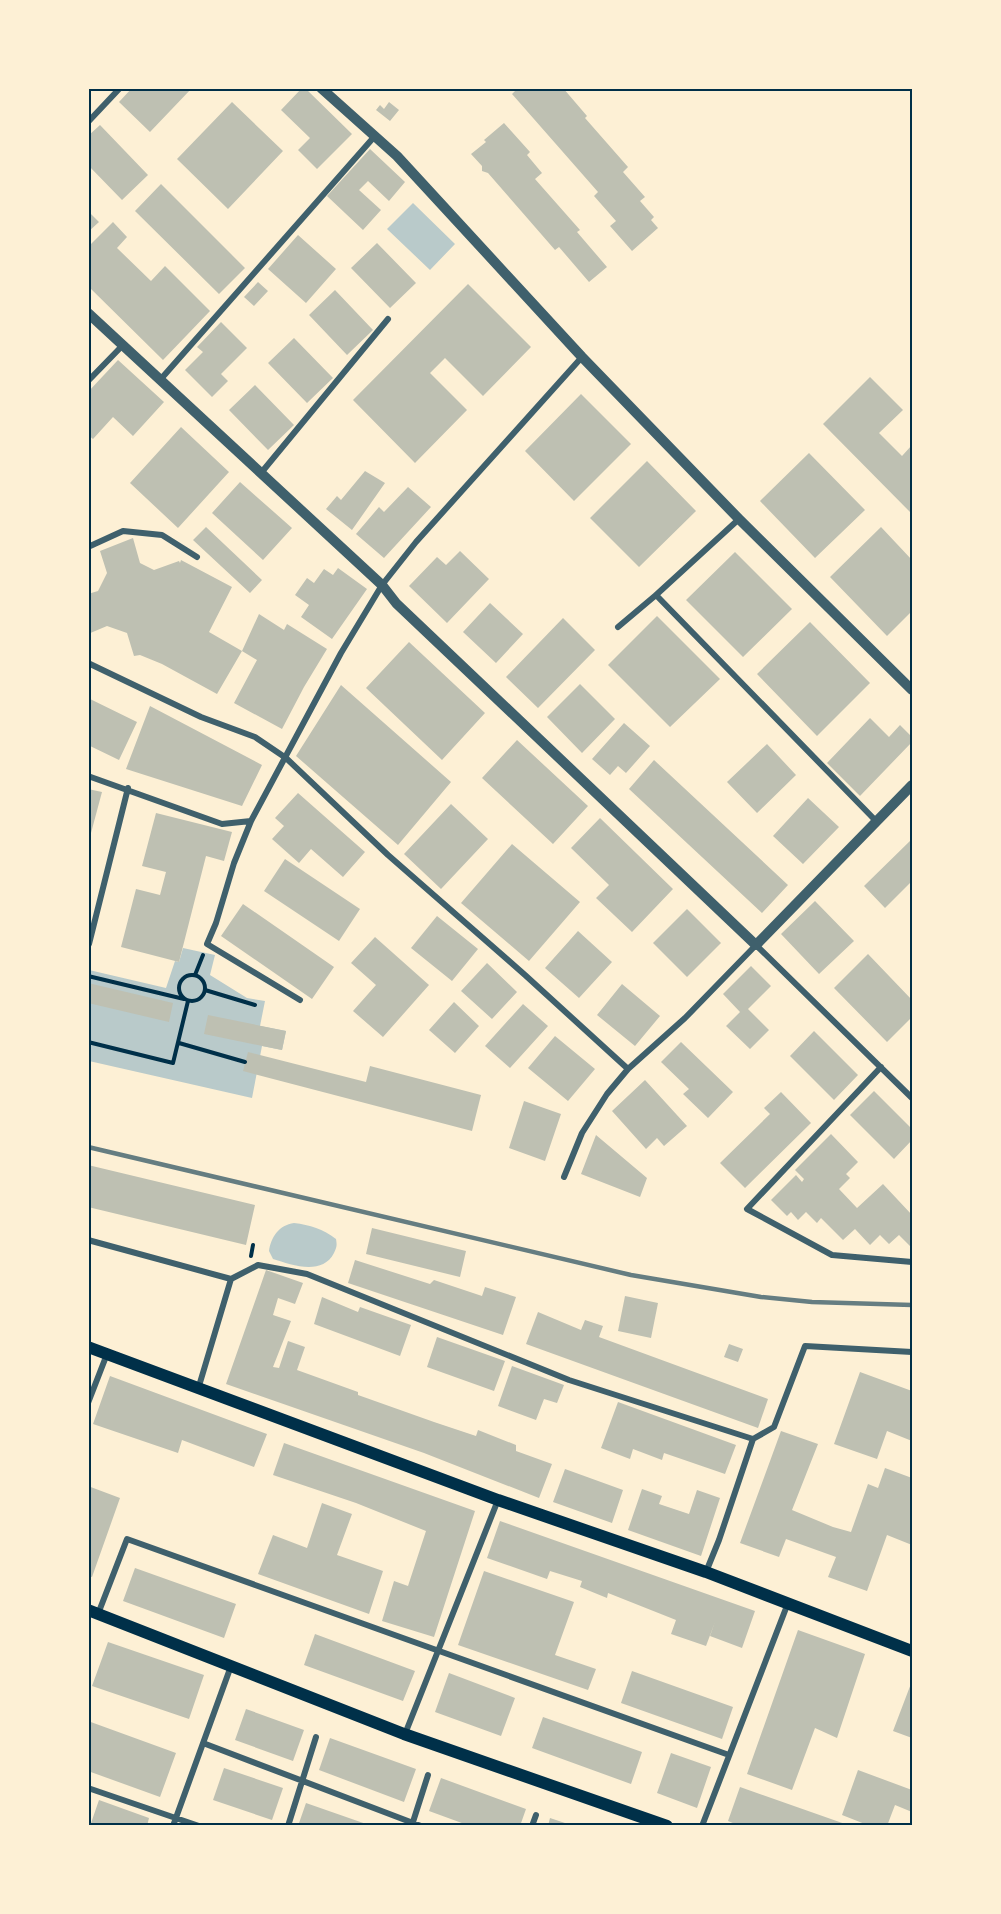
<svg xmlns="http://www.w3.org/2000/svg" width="1001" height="1914" font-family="'Work Sans',sans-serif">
  <rect width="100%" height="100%" fill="#fdf0d5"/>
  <!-- green -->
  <path fill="#b9caca" d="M413,203L455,244L430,270L387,229Z
    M183,948L215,955L210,975L247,998L265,1001L260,1026L286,1031L282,1050L262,1046L252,1098L89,1061V970L166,988L175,961L179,962Z
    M294,1223C310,1225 323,1229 336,1239C337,1245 337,1247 334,1253C322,1276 292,1265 273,1259L269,1251C271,1237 279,1225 294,1223Z"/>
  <!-- building -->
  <path fill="#bec0b2" d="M132,88H192L150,132L119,102Z
    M302,88H305L352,134L317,169L298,150L310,138L281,110Z
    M518,88H563L587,116L585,118L628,167L623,172L645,197L640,201L654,217L651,220L658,228L632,251L610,226L616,221L594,196L598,192L512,94Z
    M232,102L283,151L228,209L177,159Z
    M389,102L399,110L390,121L376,110L380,105L384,109Z
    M504,123L530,152L527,155L542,173L535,179L580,230L577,232L607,267L589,282L559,247L555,250L488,173L482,171V166L471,154L486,142L484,140Z
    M100,125L148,175L122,200L88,165V136Z
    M370,149L405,182L389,201L368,181L359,190L381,210L363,230L327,196Z
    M161,184L245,268L219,294L135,211Z
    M88,211L99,222L88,232Z
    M113,222L127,237L117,248L151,281L165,266L210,311L163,360L88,286V247Z
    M298,235L336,269L306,303L268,269Z
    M377,243L416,283L390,308L351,268Z
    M258,282L268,291L254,306L244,297Z
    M468,284L531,347L483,396L445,358L430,373L467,410L415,463L353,400Z
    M335,290L373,330L347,355L309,315Z
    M221,322L247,348L221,374L228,381L212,397L185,370L203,352L197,347Z
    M294,338L333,378L307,403L268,363Z
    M118,360L164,402L133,436L113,417L93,439L88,435V392Z
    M870,377L903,410L879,433L902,456L912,445V509L910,512L823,424Z
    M255,385L294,425L268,450L229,410Z
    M581,394L631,444L574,501L525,451Z
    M181,427L229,472L178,528L130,483Z
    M809,453L865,510L815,558L760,501Z
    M647,461L696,511L639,567L590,518Z
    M365,471L385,483L352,530L326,509L337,496L341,500Z
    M240,482L292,528L263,560L212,513Z
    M408,487L431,507L384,558L356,534L379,507L384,512Z
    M206,527L262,580L250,593L193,540Z
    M881,527L912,560V611L887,636L830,577Z
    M133,538L140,563L154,570L179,561L180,563L181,560L232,587L209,632L242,651L217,694L162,664L140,655L134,656L127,633L107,626L88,634V594L98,591L107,573L100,551Z
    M460,551L489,579L447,623L409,586L437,557L446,565Z
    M735,552L792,609L743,657L686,600Z
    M338,568L367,589L332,639L301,617L309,605L295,595L307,578L314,583L324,569L333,575Z
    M490,603L523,634L496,663L463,632Z
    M259,614L284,630L287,624L327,649L304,687L282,729L234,703L257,660L242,651Z
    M657,616L720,679L670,727L608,665Z
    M563,618L595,650L538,708L506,677Z
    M810,622L870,683L817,736L757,674Z
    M409,642L485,713L442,760L366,688Z
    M580,684L615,719L582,753L547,717Z
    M341,685L451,782L398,845L296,756Z
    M88,698L137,722L119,760L88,745Z
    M150,706L262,765L242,806L126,769Z
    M870,718L889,737L900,725L912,737V742L860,796L827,763Z
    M624,723L650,746L626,773L618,766L610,775L592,759Z
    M517,740L588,806L553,844L482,778Z
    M767,744L796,775L757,813L727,782Z
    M654,760L788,885L762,913L629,789Z
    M88,789L102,792L91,833L88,832Z
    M298,793L365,852L343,877L311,849L299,863L272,839L284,826L275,818Z
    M808,798L839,827L803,864L773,836Z
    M451,804L488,839L441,889L404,854Z
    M156,813L232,832L224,861L206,856L179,962L121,947L136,889L160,895L166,872L142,866Z
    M600,818L673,889L632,932L596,898L609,885L571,848Z
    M912,839V881L885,908L864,886Z
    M512,844L580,902L529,961L461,903Z
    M285,859L360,909L339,941L264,891Z
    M815,901L854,941L819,974L781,934Z
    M243,904L334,967L312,999L221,936Z
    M687,909L721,943L687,977L653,943Z
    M437,916L478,949L452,981L411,948Z
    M578,931L612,962L579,998L545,968Z
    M375,937L429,985L383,1037L353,1011L376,985L351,963Z
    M868,954L912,1000V1017L887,1042L834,988Z
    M487,963L517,992L492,1019L461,991Z
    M751,966L771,986L748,1009L769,1030L750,1049L726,1026L740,1012L723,994Z
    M88,983L173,1003L169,1022L88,1003Z
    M622,984L660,1016L635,1046L597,1015Z
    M454,1002L479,1026L455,1053L429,1030Z
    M523,1004L548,1026L510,1068L485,1046Z
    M208,1015L286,1031L282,1050L204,1034Z
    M814,1031L858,1075L834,1100L790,1056Z
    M555,1036L595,1069L568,1101L528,1068Z
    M681,1042L733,1092L708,1118L683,1094L689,1089L661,1062Z
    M248,1052L366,1082L370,1066L481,1095L472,1131L243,1071Z
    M645,1080L687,1126L664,1146L657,1138L646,1149L612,1111Z
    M874,1091L912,1129V1140L894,1159L850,1115Z
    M781,1092L811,1123L745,1188L720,1163L770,1114L764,1108Z
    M524,1101L561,1114L545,1161L509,1148Z
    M831,1134L858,1162L846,1174L850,1178L839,1189L857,1208L883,1184L912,1215V1243L910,1246L899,1235L889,1244L880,1235L870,1245L855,1229L843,1240L821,1218L817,1223L806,1212L798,1220L791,1212L787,1216L771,1200L796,1175L802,1182L804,1179L795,1170Z
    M596,1135L647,1178L640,1197L581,1174Z
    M88,1165L255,1205L246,1245L88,1207Z
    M372,1228L466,1251L460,1277L366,1254Z
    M355,1260L430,1284L434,1280L482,1296L485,1287L516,1297L503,1335L348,1283Z
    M266,1270L303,1283L295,1304L278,1298L273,1315L291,1321L273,1367L279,1368L288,1341L305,1347L297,1370L358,1392V1395L434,1422L476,1436L478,1430L516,1445V1451L552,1464L539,1498L424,1453L226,1384Z
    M625,1296L658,1303L651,1338L618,1331Z
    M322,1297L358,1312L360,1307L411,1325L400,1356L314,1324Z
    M538,1312L581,1330L585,1320L603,1326L599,1337L768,1399L758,1428L526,1344Z
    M437,1337L505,1361L494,1391L427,1367Z
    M729,1344L743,1349L738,1362L724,1357Z
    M512,1366L564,1385L557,1403L544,1399L536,1420L498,1406Z
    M860,1372L912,1391V1441L887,1431L877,1459L834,1444Z
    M110,1376L267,1434L254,1467L182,1440L178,1453L93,1424Z
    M618,1402L736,1445L725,1474L664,1453L662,1460L633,1449L630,1459L601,1448Z
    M781,1431L818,1444L792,1510L833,1527L851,1532L868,1484L878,1488L885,1468L912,1478V1545L887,1535L867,1591L828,1577L836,1557L786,1539L779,1557L740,1543Z
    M284,1443L475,1511L434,1637L382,1621L394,1581L408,1586L426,1531L356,1503L273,1475Z
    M565,1469L623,1490L612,1523L553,1502Z
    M88,1486L120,1498L92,1577L88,1576Z
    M642,1489L662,1496L659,1504L689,1514L697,1490L720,1498L701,1556L628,1530Z
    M322,1503L352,1514L337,1555L383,1571L369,1614L258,1574L273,1535L307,1548Z
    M500,1521L755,1611L742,1648L710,1636L715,1622L706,1646L671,1634L676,1620L608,1593L607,1598L580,1587L582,1581L550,1571L547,1579L487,1558Z
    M135,1568L236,1604L224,1638L123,1601Z
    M484,1571L574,1602L555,1655L596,1669L588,1690L458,1645Z
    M798,1630L865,1654L837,1738L815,1728L792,1790L747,1774Z
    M315,1634L415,1671L403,1701L304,1665Z
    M108,1642L204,1675L189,1719L92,1686Z
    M632,1671L733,1707L722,1739L621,1703Z
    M449,1673L515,1698L501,1736L435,1712Z
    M912,1681V1738L893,1731Z
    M246,1709L304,1730L293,1761L235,1740Z
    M543,1717L642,1752L631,1784L532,1748Z
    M88,1721L176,1753L160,1797L88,1771Z
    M330,1738L416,1769L404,1802L319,1770Z
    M671,1753L711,1767L697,1808L657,1793Z
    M224,1768L283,1788L272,1820L213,1800Z
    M858,1770L912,1790V1812L895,1805L887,1826H870L842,1815Z
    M441,1778L526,1809L520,1826H470L429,1811Z
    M740,1787L848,1825V1826H740L728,1821Z
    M99,1800L149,1818L147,1826H90Z
    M306,1803L369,1825V1826H298Z
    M550,1818L571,1825V1826H548Z"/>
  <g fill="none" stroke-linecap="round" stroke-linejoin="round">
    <!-- path -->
    <path stroke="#003049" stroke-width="4" d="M179 988a13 13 0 1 1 26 0a13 13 0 1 1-26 0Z
      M195,975L203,955
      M88,976L184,999
      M205,990L255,1005
      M88,1042L173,1063L188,1001
      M179,1043L245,1062
      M251,1256L253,1245"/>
    <!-- minor -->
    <path stroke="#3f606c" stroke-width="6" d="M88,122L120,88
      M160,380L374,137
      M88,381L123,345
      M261,473L388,319
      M88,547L123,531L162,535L197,557
      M656,595L877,822
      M618,627L656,595L739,519
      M88,663L201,717L255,737L286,758L388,855L525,975L628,1069
      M88,776L222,824L251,821
      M89,944L128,788
      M300,1000L207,944L216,923L234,863L251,821L341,653L382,585L416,542L582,357
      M881,1067L747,1209L832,1255L912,1262
      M564,1177L582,1133L607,1094L628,1069L685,1018L756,945L912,1098
      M88,1240L231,1279L199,1386
      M231,1279L258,1265L307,1274L569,1380L753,1439
      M88,1403L107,1354
      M753,1439L774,1427L805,1346L912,1352
      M706,1572L719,1540L753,1439
      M98,1614L127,1539L729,1755
      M405,1734L498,1500
      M203,1743L421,1826
      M88,1788L199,1826
      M412,1825L428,1775
      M173,1826L231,1666
      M288,1826L316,1737
      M532,1826L536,1815
      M702,1826L788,1603"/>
    <!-- tertiary -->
    <path stroke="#3f606c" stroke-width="10" d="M321,88L397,156L582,357L739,519L912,690
      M88,313L382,585L396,603L756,945L912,785"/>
    <!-- secondary -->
    <path stroke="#003049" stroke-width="12" d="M88,1347L498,1500L706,1572L912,1651
      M88,1610L404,1734L667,1826"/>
    <!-- rail -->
    <path stroke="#657d81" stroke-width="4.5" d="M88,1147L631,1275L761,1297L812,1302L912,1305"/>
  </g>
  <!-- border -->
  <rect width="1001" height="1914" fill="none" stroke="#fdf0d5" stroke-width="180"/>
  <rect x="90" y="90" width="821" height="1734" fill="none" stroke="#003049" stroke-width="2"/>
</svg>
